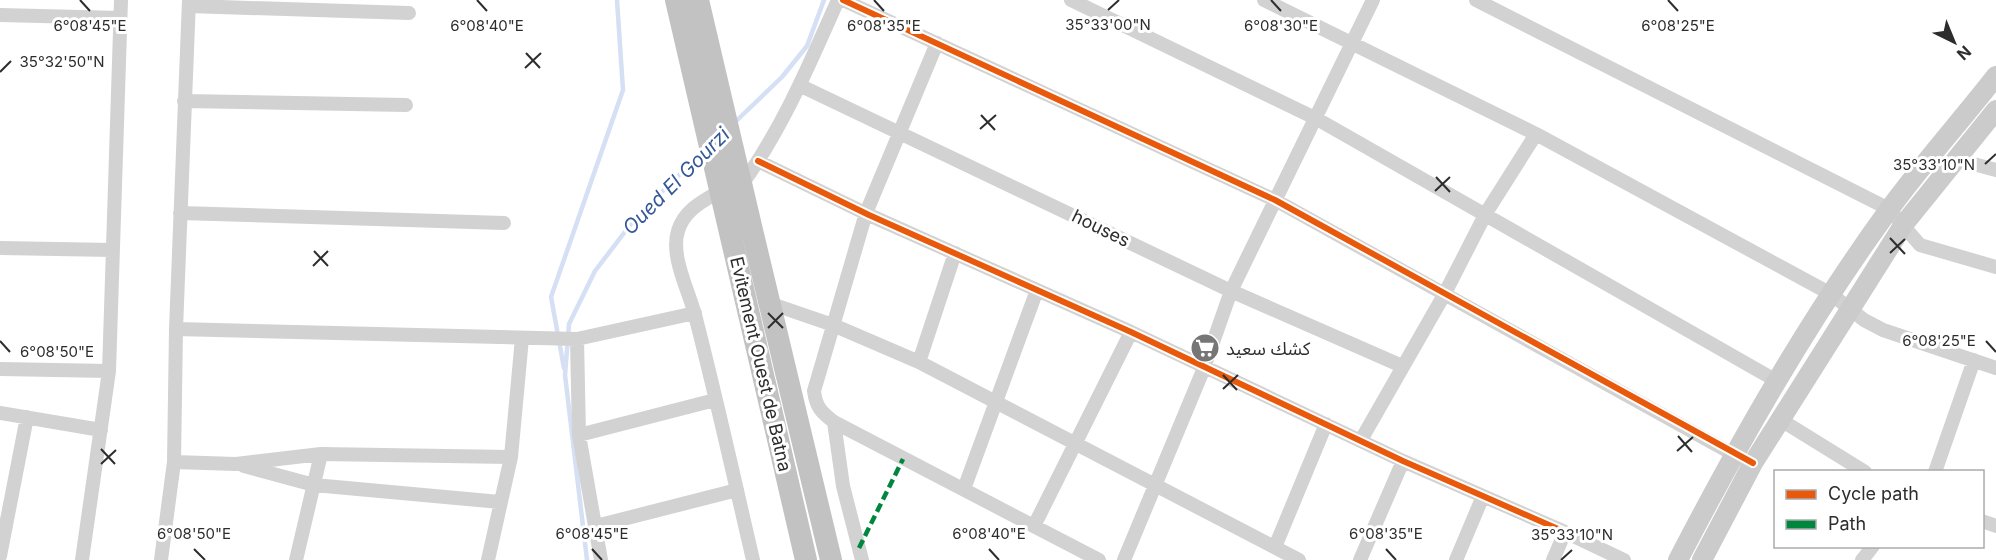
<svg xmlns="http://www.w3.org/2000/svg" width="1996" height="560" font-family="Inter,'Noto Sans Arabic',sans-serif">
  <rect width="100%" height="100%" fill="#fff"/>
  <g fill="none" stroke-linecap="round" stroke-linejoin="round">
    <!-- stream -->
    <path stroke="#d5e0f4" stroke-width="4.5" d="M733,124L782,77L807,46L824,0
      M564,368L551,297L623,90L617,0
      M587,560L565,375L569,324L595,271L637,216L703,152"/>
    <!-- minor -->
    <path stroke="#d2d2d2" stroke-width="14" d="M843,0L1275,200L1740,458
      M1071,0L1317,119L1775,380
      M1264,0L1536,134L1831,294L1864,320L1883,330L1996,368
      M1476,0L1889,209L1920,245L1996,267
      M189,6L409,13
      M0,15L120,18
      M801,86L1231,291L1402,366
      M184,101L406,105
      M1955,159L1996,170
      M758,161L869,215L1131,332L1403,461L1565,532
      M743,183C783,127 810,63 838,0
      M720,191C703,201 684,210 678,231C670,256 689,291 695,315C716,396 734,478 753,560
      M180,213L504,223
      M0,248L113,250
      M769,303L833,325L919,362L1299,560
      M176,329L577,339
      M919,362L955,253
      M0,369L109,371
      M0,413L101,430
      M1781,420L1865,472
      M834,422L1099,560
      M579,435L715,400
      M1361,440L1444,295L1486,213L1536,134
      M174,462L236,464L321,454L511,457
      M244,466L314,485L500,502
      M1935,472L1974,360
      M964,489L1037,290
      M1982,521L1996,526
      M1035,524L1131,332
      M596,526L737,490
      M1275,547L1326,424
      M0,556L27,417
      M82,560L109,371L121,0
      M161,560L174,462L176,329L189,0
      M296,560L321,454
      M488,560L511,457L522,338
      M601,560L579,435L577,339L695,313
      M862,560L843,486L834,422C821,412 816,407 814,391L866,213L937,43
      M1124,560L1204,368L1231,291L1373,0
      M1360,560L1403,461
      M1456,560L1483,496
      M1553,560L1565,532L1624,560
      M1862,560L1873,546"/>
    <!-- secondary -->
    <path stroke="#cbcbcb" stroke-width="20" d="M1678,560C1741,439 1808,321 1888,211C1922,164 1961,121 1996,76
      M1702,560L1753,463L1904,224L1996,110"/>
    <!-- trunk -->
    <path stroke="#c2c2c2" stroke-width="22" d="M676,0L806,560
      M698,0C742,187 785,373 831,560"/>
    <!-- quiet -->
    <path stroke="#00873e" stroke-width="4.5" stroke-dasharray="9 4.5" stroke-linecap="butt" d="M859,548L903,459"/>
    <!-- cycleway casing -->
    <g stroke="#fff" stroke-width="10">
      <path id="cycleway" d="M843,0L1275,200L1753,463
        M758,161L869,215L1131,332L1403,461L1565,532"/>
    </g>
    <!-- cycleway -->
    <use href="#cycleway" stroke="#e8590c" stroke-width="6"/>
  </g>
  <!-- ticks -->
  <path fill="none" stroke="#2d2d2d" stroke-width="2" d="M80,0L90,11M477,0L487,11M874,0L884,11M1271,0L1281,11M1668,0L1678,11M1108,10L1119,0M526,53L540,68M525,68L541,53M0,72L11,61M981,115L995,130M980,129L996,115M1985,164L1996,154M1436,177L1450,192M1435,191L1450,177M1890,238L1905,254M314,251L328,266M1890,253L1905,239M313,266L328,251M768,313L783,328M768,328L783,313M0,341L10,352M1986,341L1996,352M1223,375L1237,390M1223,389L1238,375M1678,436L1692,452M101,449L115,464M1677,451L1693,437M101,464L116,450M194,549L205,560M592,549L602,560M989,549L999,560M1386,549L1396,560M1561,560L1572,550"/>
  <!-- icons -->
  <defs>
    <g id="supermarket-disc" transform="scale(1.5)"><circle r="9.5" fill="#767676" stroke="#fff"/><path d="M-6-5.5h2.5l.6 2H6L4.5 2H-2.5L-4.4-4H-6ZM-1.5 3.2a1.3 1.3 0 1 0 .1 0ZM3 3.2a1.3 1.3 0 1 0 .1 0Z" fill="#fff"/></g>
  </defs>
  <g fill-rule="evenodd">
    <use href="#supermarket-disc" x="1205" y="348"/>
  </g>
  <g text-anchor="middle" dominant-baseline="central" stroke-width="6" stroke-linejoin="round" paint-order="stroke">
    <!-- street labels -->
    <g font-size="18" fill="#2d2d2d" stroke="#fff">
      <text transform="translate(1101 228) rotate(26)">houses</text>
      <text transform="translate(761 364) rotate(77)">Evitement Ouest de Batna</text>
    </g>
    <!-- poi labels -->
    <g font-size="18" fill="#2d2d2d" stroke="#fff" text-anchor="start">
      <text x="1226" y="348">كشك سعيد</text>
    </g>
    <!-- water labels -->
    <g font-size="20" font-style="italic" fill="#335797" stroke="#fff">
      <text transform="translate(676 181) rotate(-45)">Oued El Gourzi</text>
    </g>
  </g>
  <g font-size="15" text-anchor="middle" fill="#2d2d2d" stroke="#fff" stroke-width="6" stroke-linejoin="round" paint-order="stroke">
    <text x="1108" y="30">35°33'00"N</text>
    <text x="90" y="31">6°08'45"E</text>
    <text x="487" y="31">6°08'40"E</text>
    <text x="884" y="31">6°08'35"E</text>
    <text x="1281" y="31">6°08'30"E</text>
    <text x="1678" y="31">6°08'25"E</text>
    <text x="62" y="67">35°32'50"N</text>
    <text x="1934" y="170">35°33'10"N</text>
    <text x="1939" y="346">6°08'25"E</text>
    <text x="57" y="357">6°08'50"E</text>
    <text x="194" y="539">6°08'50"E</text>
    <text x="592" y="539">6°08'45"E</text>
    <text x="989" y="539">6°08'40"E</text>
    <text x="1386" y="539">6°08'35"E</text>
    <text x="1572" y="540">35°33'10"N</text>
  </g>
  <!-- legend -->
  <rect x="1774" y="470" width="210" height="78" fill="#ffffff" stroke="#ababab" stroke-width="1.5"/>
  <rect x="1786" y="490" width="30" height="9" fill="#e8590c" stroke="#ababab" stroke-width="1.5"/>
  <text x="1828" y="500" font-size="18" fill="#2d2d2d">Cycle path</text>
  <rect x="1786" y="520" width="30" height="9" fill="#00873e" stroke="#ababab" stroke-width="1.5"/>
  <text x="1828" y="530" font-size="18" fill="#2d2d2d">Path</text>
  <!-- north arrow -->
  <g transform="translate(1954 42) rotate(137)" stroke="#ffffff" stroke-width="4.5" paint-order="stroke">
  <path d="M0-4.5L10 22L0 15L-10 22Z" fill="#2d2d2d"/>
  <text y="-9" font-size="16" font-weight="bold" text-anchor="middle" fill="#2d2d2d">N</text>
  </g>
</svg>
